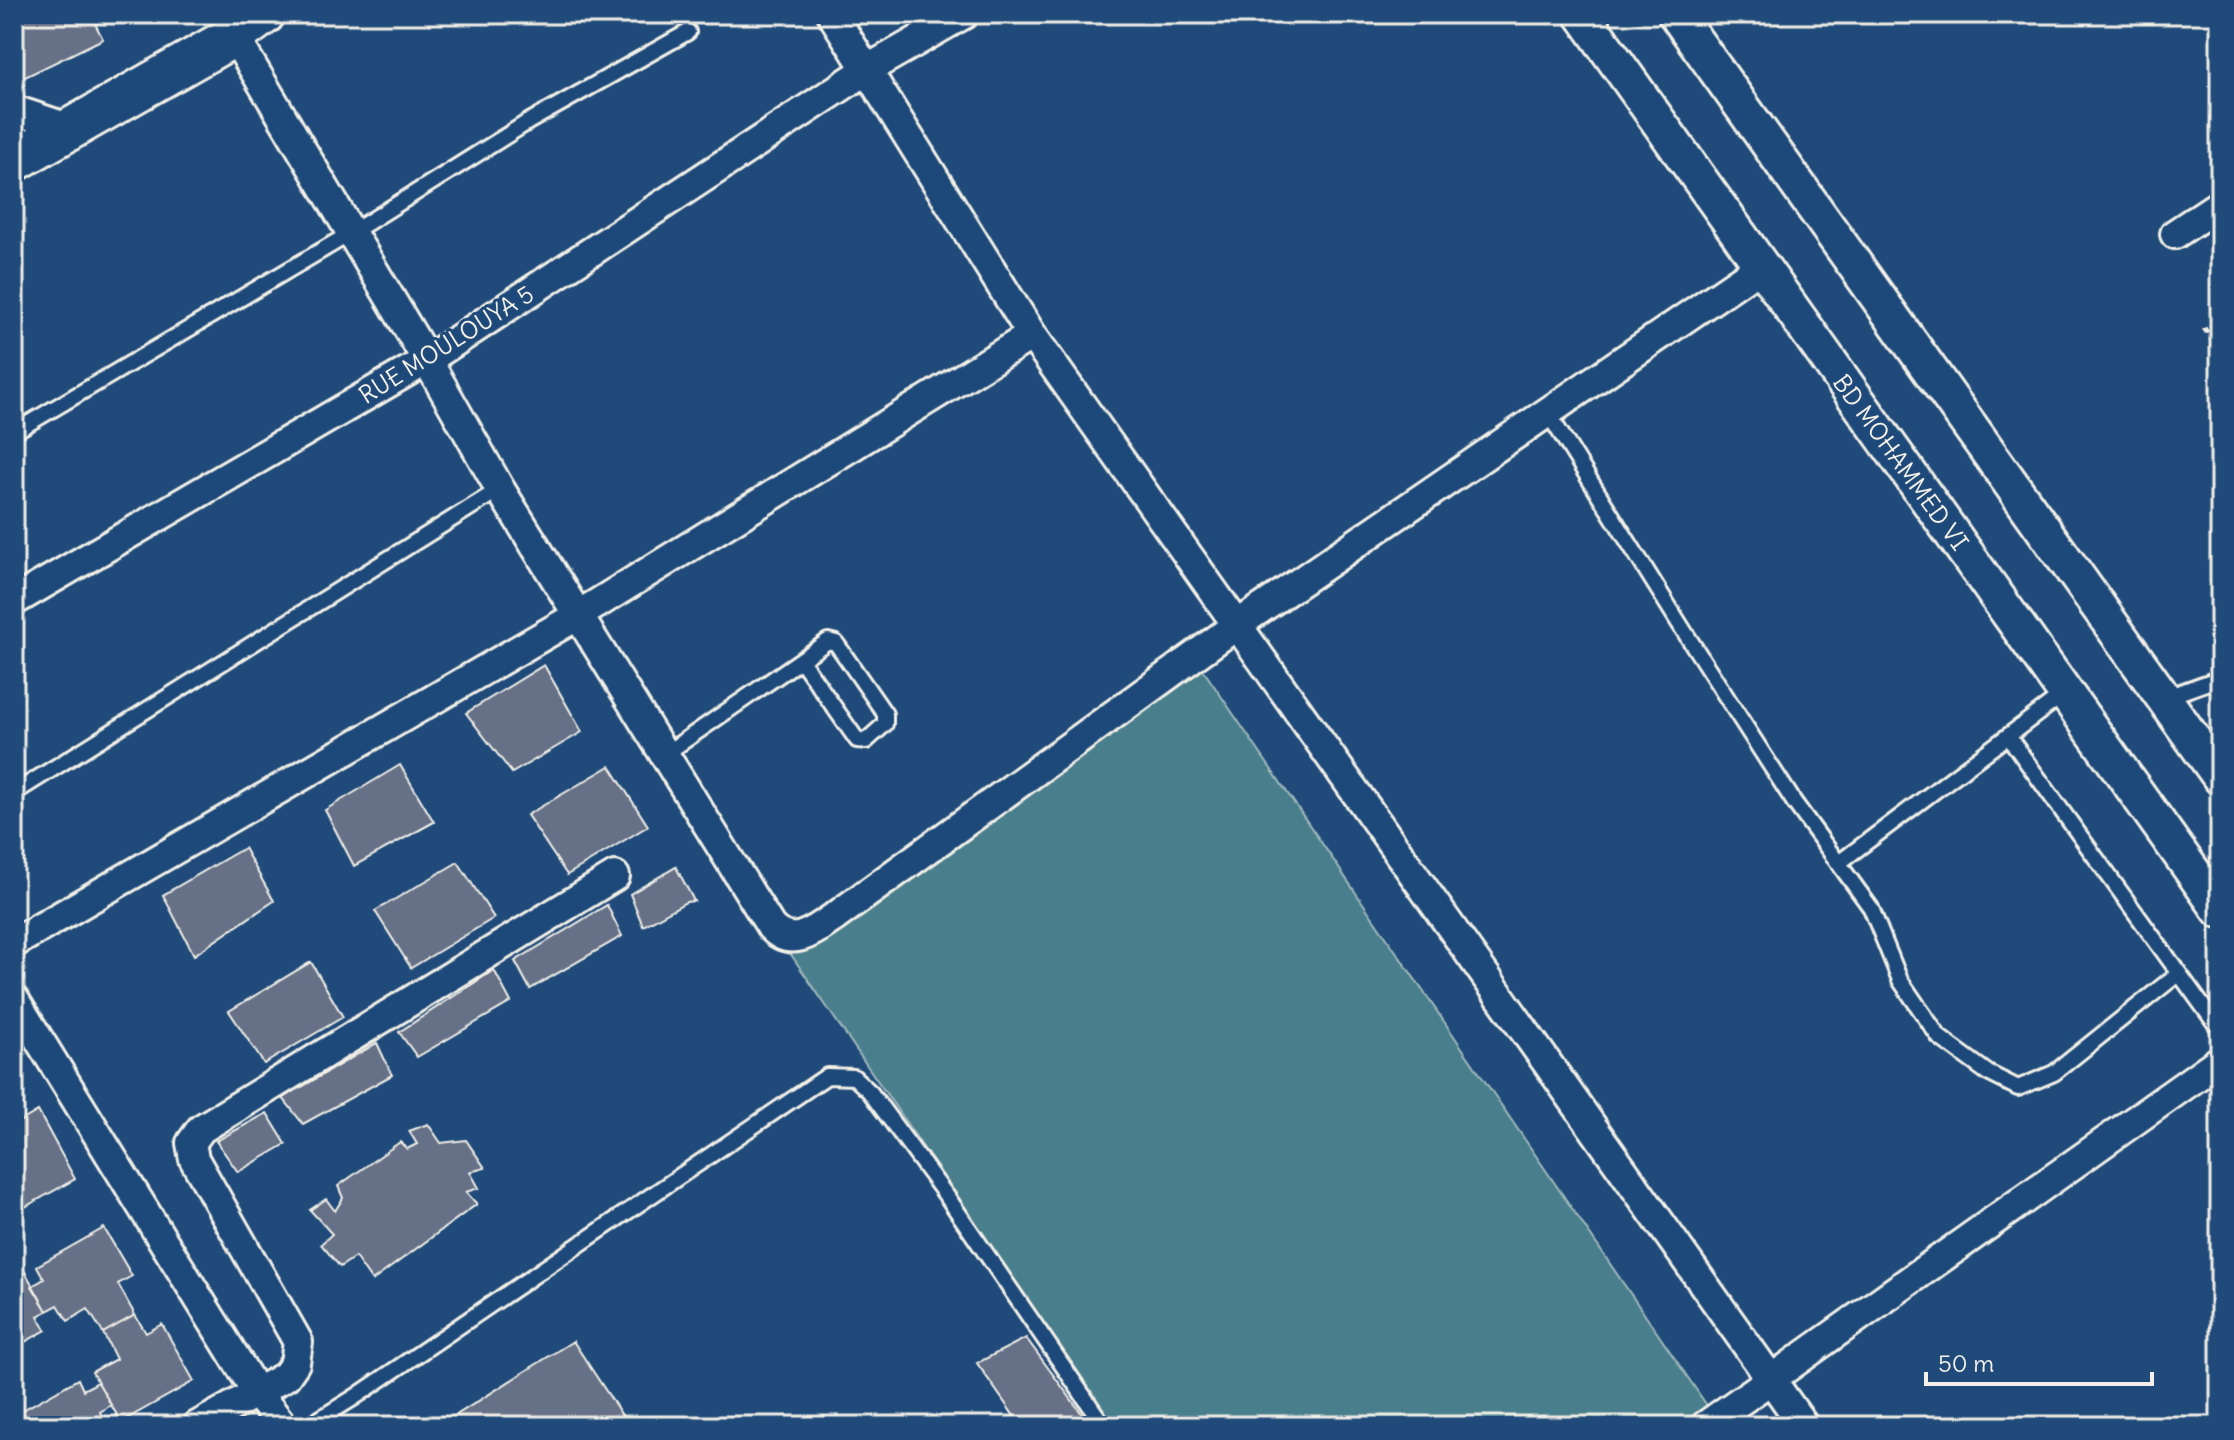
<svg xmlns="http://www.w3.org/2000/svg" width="2234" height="1440" font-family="Delius,sans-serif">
  <rect width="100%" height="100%" fill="#1f4a7a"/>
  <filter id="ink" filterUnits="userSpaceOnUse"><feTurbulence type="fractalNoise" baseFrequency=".0125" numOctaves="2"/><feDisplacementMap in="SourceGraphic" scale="16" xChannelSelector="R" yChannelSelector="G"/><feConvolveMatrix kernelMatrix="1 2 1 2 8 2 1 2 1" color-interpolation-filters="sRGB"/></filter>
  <g filter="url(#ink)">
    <!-- green -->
    <path fill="#4a7e8c" stroke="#9fb8ba" stroke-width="2" d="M1195,658L1721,1426H1114L781,940Z"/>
    <!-- building -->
    <path fill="#667087" stroke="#f4f1e8" stroke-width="2" d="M14,14H90L103,39L19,80L14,78Z
      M90,14H113L96,24Z
      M544,665L582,732L512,773L466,713Z
      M400,765L434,822L354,866L325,810Z
      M610,766L648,826L567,875L527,815Z
      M244,848L274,901L194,955L163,895Z
      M458,862L494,918L411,968L375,911Z
      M676,867L694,901L686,902L643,926L630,894Z
      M607,905L622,936L530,989L515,961Z
      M311,962L343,1017L264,1064L229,1011Z
      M494,970L511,1002L417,1057L399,1032Z
      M377,1043L392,1075L303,1124L283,1098Z
      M14,1109L21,1121L38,1111L75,1179L14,1213Z
      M267,1113L286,1144L238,1172L216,1141Z
      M428,1124L441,1143L466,1140L485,1168L470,1172L479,1188L466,1192L477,1204L372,1281L355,1257L340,1267L321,1244L332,1234L310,1210L326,1199L335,1211L343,1198L338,1186L400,1142L407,1149L417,1144L409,1131Z
      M104,1228L132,1276L118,1284L135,1315L103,1333L88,1309L68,1321L58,1305L47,1311L32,1286L44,1279L37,1266Z
      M24,1270L47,1311L38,1316L46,1330L14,1348V1276Z
      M135,1315L146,1333L162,1324L194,1381L121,1422L92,1372L116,1359L103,1333Z
      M1026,1338L1091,1426H1021L977,1363Z
      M573,1341L629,1426H455L450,1419Z
      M78,1379L83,1390L98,1382L111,1405L100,1412L108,1426H21L14,1415Z"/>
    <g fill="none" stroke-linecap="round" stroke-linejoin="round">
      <!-- service casing -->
      <g stroke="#f4f1e8" stroke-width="20">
        <path id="service" d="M1548,413L1684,631L1794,802L1871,908L1900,980L1939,1037L1988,1073L2018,1088L2054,1073L2179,973
          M14,432L351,233L528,122L688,32
          M2164,698L2220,678
          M2008,736L2220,1030
          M665,754L828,641L836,643L885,714V724L866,741L857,740L801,660
          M14,793L500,489
          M1840,862L2065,693
          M308,1426L355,1397L827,1076L854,1077L870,1092L948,1198L1104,1426"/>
      </g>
      <!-- minor casing -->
      <g stroke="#f4f1e8" stroke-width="34">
        <path id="minor" d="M832,14L1032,335L1804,1426
          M234,36L427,360L500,489L771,927C793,950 815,930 836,916L1237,625L1761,266
          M14,110L68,128
          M2175,234L2220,204
          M14,601L427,360L868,69L964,14
          M14,943L577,616L1032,335
          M14,999L257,1393L283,1426
          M197,1426L286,1376L295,1363L298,1342L194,1159L191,1143L201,1129L615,876
          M1705,1426L2220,1060"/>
      </g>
      <!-- tertiary casing -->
      <g stroke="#f4f1e8" stroke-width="40">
        <path id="tertiary" d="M1582,14L2220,910
          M1676,14L2220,777"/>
      </g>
      <!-- secondary casing -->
      <g stroke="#f4f1e8" stroke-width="46">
        <path id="secondary" d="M14,161L234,36L264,14"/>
      </g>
      <!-- path -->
      <path stroke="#f4f1e8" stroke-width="5" stroke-dasharray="6 6" stroke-linecap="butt" d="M2204,328L2220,351"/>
      <!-- service -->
      <use href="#service" stroke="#1f4a7a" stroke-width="14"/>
      <!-- minor -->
      <use href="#minor" stroke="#1f4a7a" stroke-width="28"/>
      <!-- tertiary -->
      <use href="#tertiary" stroke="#1f4a7a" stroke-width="34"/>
      <!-- secondary -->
      <use href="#secondary" stroke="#1f4a7a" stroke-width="40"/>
    </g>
  </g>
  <g text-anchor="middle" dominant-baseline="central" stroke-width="6" stroke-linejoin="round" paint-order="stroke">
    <!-- street labels -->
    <g font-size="24" fill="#f4f1e8" stroke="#1f4a7a">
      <text transform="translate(446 344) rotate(-32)">RUE MOULOUYA 5</text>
      <text transform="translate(1901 462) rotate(54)">BD MOHAMMED VI</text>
    </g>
  </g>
  <!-- margin -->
  <rect width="2234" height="1440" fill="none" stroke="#1f4a7a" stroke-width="48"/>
  <rect x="24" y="24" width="2186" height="1392" fill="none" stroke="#f4f1e8" stroke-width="3" filter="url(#ink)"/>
  <!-- scale -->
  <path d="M1926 1372v12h226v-12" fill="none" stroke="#f4f1e8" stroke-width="4"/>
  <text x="1938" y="1372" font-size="24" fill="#f4f1e8" stroke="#1f4a7a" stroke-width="6" paint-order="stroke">50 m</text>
</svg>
